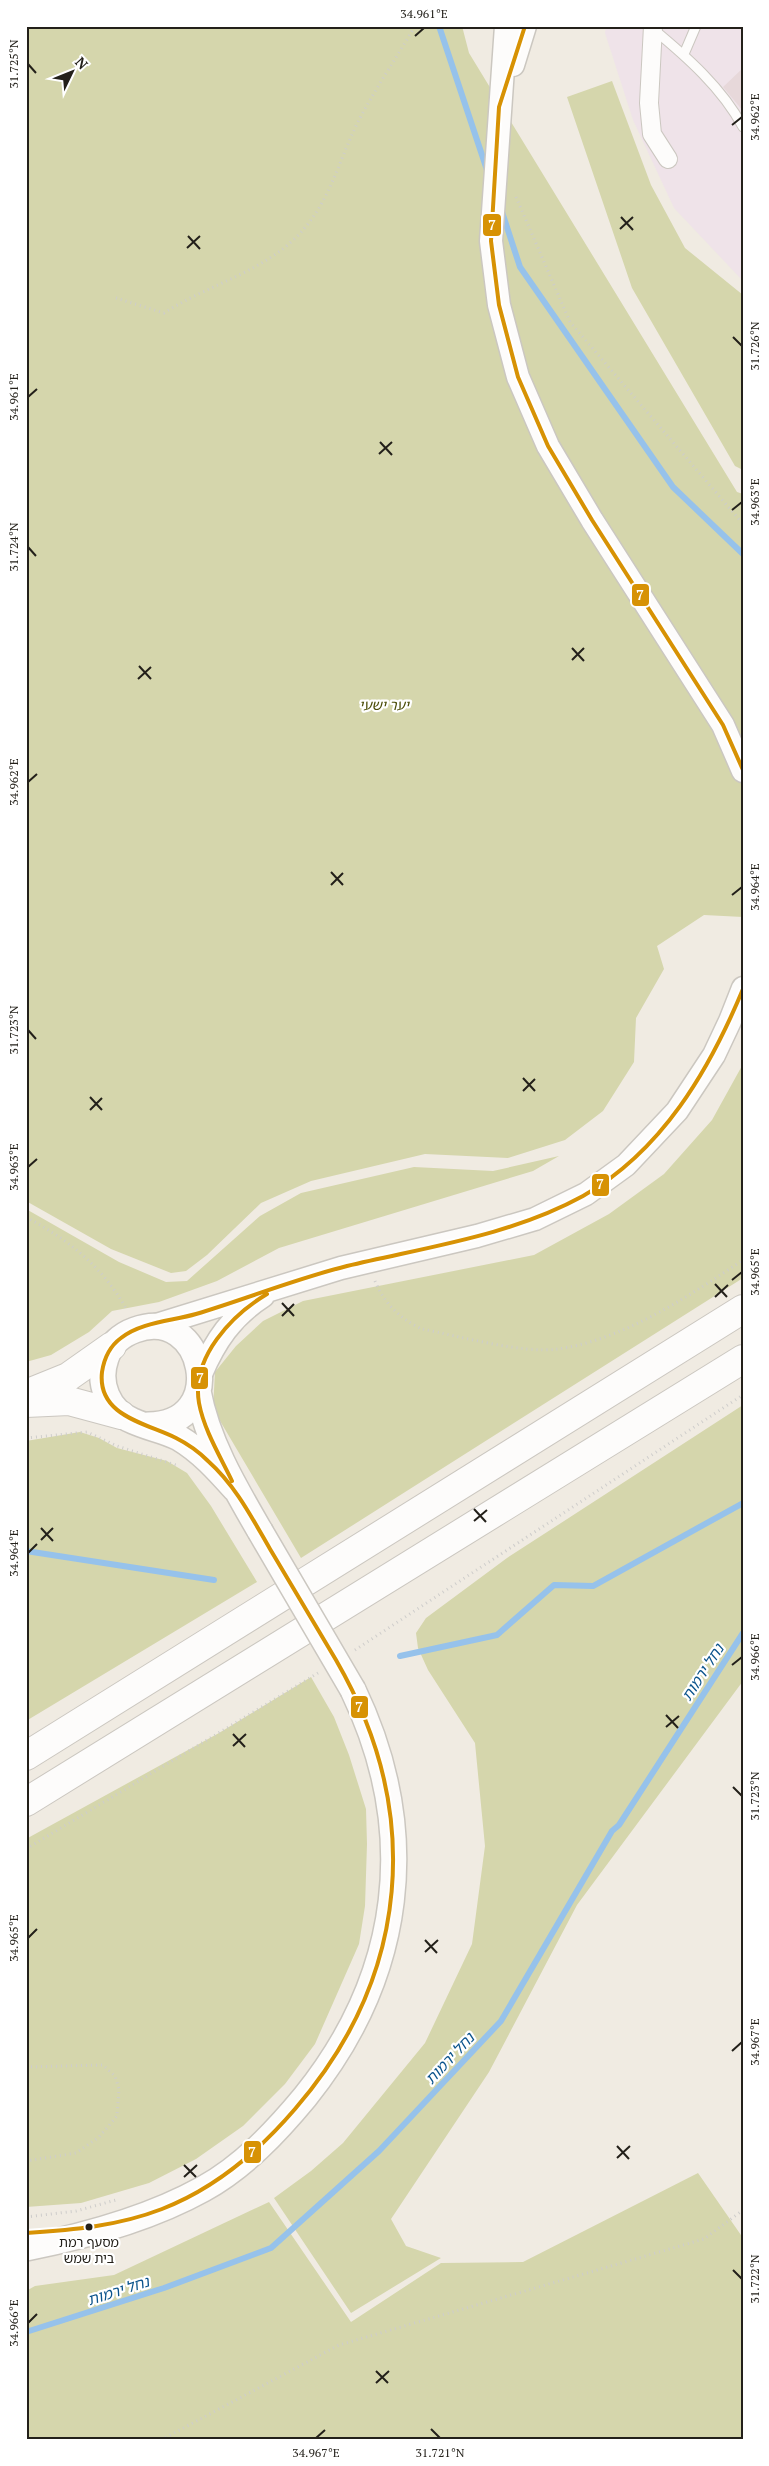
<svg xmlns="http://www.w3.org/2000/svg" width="769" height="2466" font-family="'PT Serif','Noto Sans Hebrew',serif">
  <rect width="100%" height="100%" fill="#f0ebe2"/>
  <!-- industrial -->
  <path fill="#efe3e9" d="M606,26H743V281L674,208L633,120L605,33Z"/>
  <!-- green -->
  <path fill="#d5d6ac" d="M26,26H462L469,53L737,492L743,494V917L704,915L657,946L664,969L636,1018L634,1062L603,1111L565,1140L508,1158L425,1154L311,1181L261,1203L207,1255L186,1271L171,1273L111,1249L26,1201Z
    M612,81L651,185L685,248L743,295V470L735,466L632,288L567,97Z
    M743,1064V1278L301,1558L213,1409L215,1372L236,1346L263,1321L303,1301L534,1255L609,1214L664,1174L712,1120Z
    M559,1156L533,1171L279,1248L217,1281L159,1302L112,1311L89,1332L51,1355L26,1362V1209L119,1262L166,1282L187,1281L260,1216L301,1193L414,1167L493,1171Z
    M743,1405V1681L577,1905L489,2072L391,2219L406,2246L441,2258L351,2313L274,2198L311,2171L343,2143L425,2043L472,1944L485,1846L475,1743L428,1670L418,1648L416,1633L426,1618L507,1558Z
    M80,1432L99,1438L117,1448L167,1461L187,1473L211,1506L257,1582L26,1721V1441Z
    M311,1677L334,1717L349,1755L366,1809L367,1844L365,1906L359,1944L315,2044L285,2084L243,2126L196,2159L149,2183L81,2203L26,2207V1839L219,1733Z
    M698,2173L743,2238V2440H26V2291L35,2286L114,2275L269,2202L351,2322L441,2263L523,2262Z"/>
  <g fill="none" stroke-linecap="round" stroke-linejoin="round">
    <!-- stream -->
    <path stroke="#96c2eb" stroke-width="6" d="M439,26L487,170
      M502,212L520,267L673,487L743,554
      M26,1551L214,1580
      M400,1656L497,1635L554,1585L593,1586L743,1503
      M26,2332L164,2288L271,2248L379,2151L501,2021L612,1831L619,1825L743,1633"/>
  </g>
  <!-- building -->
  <path fill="#e7d8da" d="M743,68V111L723,87Z"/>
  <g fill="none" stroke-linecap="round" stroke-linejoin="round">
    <!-- service casing -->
    <g stroke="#cbc7c0" stroke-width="11">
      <path id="service" d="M653,29C687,57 722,88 743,127
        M684,54L696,26"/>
    </g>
    <!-- minor casing -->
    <g stroke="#cbc7c0" stroke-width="20">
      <path id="minor" d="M653,26L649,103L652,134L668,159"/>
    </g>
    <!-- tertiary casing -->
    <g stroke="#cbc7c0" stroke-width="25">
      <path id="tertiary" d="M506,26L491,241L499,305L518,377L548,446L592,520L723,725L743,771
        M513,65L525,26
        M150,1327L341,1268L477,1236L535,1219L586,1194L626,1165L677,1111L714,1055L730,1021L743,988
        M201,1374C215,1341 232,1316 263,1296"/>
    </g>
    <!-- secondary casing -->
    <g stroke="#cbc7c0" stroke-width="28">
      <path id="secondary" d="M198,1391C207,1441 235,1488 260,1531
        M148,1425C231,1425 204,1304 135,1330C121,1335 110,1345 106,1358C97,1383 108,1411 133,1421C148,1428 164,1430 179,1438C201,1451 218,1470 235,1489
        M26,2248C86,2236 149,2219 203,2189C243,2167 276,2132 305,2097C403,1975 421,1832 353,1690"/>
    </g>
    <!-- trunk casing -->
    <g stroke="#cbc7c0" stroke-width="30">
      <path id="trunk" d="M26,1394L68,1377L112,1346
        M26,1403L69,1401L121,1415
        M26,1756L743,1309
        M26,1802L743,1359"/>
    </g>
    <!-- path -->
    <path stroke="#cecdcb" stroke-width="3" stroke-dasharray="1 4" stroke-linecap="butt" d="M516,197L570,322L743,524
      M116,298L164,313C204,287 253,275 290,243C330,208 337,162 360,118C377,86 397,57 415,26
      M26,1217C70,1241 102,1266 127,1310
      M375,1281C384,1303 400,1319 422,1329C458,1336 523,1354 558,1349C623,1340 689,1296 743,1260
      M26,1438L87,1432L117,1446L179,1466
      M355,1650L743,1395
      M26,1849L318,1673
      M26,2067L103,2065L115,2076L119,2089L117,2116L99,2137L76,2153L26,2161
      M26,2217L76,2211L116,2200
      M161,2440L339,2345L704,2239L743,2210"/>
    <!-- service -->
    <use href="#service" stroke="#fdfcfb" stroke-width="9"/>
    <!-- minor -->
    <use href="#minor" stroke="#fdfcfb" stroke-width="18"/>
    <!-- tertiary -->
    <use href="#tertiary" stroke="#fdfcfb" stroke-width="22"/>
    <!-- secondary -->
    <use href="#secondary" stroke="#fdfcfb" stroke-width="25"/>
    <!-- trunk -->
    <use href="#trunk" stroke="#fdfcfb" stroke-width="28"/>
    <!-- secondary-bridge casing -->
    <g stroke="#cbc7c0" stroke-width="28" stroke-linecap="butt">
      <path id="secondary-bridge" d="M260,1531L353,1690"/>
    </g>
    <!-- secondary-bridge -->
    <use href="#secondary-bridge" stroke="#fdfcfb" stroke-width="25"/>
    <!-- bus-1 casing -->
    <g stroke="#fff" stroke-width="8">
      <path id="bus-1" d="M525,26L499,107L491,241L499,305L518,377L548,446L592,520L723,725L743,770
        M232,1481C220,1456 204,1430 199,1403C191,1357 232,1315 267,1294
        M26,2233C73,2230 118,2226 162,2209C214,2189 259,2151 295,2109C410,1976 424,1812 336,1660C314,1623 292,1586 270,1549C252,1518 236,1486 208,1461C199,1452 188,1444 176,1438C146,1423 97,1416 102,1372C104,1359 110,1346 121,1338C141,1322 172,1321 196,1314C246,1299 295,1279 347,1266C426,1247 510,1236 583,1196C662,1151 709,1071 743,989"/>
    </g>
    <!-- bus-1 -->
    <use href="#bus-1" stroke="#d79204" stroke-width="4"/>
  </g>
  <!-- ticks -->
  <path fill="none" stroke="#23201a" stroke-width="2" d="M415,36L424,28M28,64L36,73M732,125L742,117M621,217L633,230M620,229L633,217M188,236L200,249M187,248L200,236M733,337L742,346M28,397L37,389M380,442L392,455M379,454L392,442M732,510L742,502M28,547L36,556M572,648L584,661M572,660L584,648M139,666L151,679M138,679L151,667M28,782L37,774M331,872L343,885M331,885L343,873M732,895L742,887M28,1030L36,1039M523,1078L535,1091M523,1091L535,1079M90,1097L102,1110M90,1110L102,1098M28,1167L37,1159M732,1280L742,1272M715,1284L727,1297M715,1297L728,1285M282,1303L294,1316M282,1316L294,1304M474,1509L486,1522M474,1521L487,1510M41,1528L53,1541M41,1540L53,1528M28,1553L37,1544M732,1665L742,1657M666,1715L678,1728M666,1727L679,1716M233,1734L245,1747M233,1746L246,1734M733,1787L742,1796M28,1938L37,1929M425,1940L437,1953M425,1952L438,1940M732,2051L742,2042M617,2146L629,2159M617,2158L630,2146M184,2165L196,2177M184,2177L197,2165M733,2270L742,2279M28,2323L37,2314M376,2371L388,2383M376,2383L389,2371M431,2429L440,2438M316,2438L325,2430"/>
  <!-- markers -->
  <circle fill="#23201a" stroke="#fff" stroke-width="2" cx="89" cy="2227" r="4.5"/>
  <g text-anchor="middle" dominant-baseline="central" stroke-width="4.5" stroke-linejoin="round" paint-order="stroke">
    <!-- bus labels -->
    <g font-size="13" fill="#23201a" stroke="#fff">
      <text x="89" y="2242">מסעף רמת<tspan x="89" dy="16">בית שמש</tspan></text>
    </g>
    <!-- park labels -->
    <g font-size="14" font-style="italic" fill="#4b4d07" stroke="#fff">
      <text x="384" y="704">יער ישעי</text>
    </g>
    <!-- water labels -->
    <g font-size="15" font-style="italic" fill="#0a538c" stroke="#fff">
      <text transform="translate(702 1672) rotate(-57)">נחל ירמות</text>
      <text transform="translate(449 2058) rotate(-47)">נחל ירמות</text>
      <text transform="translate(118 2290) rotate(-18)">נחל ירמות</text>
    </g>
  </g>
  <g stroke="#fff" stroke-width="2">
    <rect x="482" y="213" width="20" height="24" rx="5" fill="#d79204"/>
    <rect x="631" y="583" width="19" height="24" rx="5" fill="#d79204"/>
    <rect x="591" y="1173" width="19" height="24" rx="5" fill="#d79204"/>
    <rect x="190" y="1366" width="19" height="24" rx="5" fill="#d79204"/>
    <rect x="350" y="1695" width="19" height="24" rx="5" fill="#d79204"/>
    <rect x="243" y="2140" width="19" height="24" rx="5" fill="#d79204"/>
  </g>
  <g font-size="14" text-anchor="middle" font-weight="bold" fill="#fff">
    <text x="492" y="230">7</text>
    <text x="640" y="600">7</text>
    <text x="600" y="1189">7</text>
    <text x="200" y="1383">7</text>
    <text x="359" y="1712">7</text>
    <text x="252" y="2157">7</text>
  </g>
  <!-- border -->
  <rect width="769" height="2466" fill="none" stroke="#ffffff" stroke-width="55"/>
  <!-- north arrow -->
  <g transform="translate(72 72) rotate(47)" stroke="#ffffff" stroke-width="4" paint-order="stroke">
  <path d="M0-4L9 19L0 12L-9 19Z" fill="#23201a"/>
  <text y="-8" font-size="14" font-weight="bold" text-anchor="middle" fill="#23201a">N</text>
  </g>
  <rect x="28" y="28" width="714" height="2410" fill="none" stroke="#23201a" stroke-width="2"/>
  <g font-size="12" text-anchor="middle" fill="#23201a">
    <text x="424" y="18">34.961°E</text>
    <text transform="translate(14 64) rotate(-90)" y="4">31.725°N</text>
    <text transform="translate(755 117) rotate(-90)" y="4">34.962°E</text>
    <text transform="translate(755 346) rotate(-90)" y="4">31.726°N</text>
    <text transform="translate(14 397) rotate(-90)" y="4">34.961°E</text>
    <text transform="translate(755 502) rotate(-90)" y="4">34.963°E</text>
    <text transform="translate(14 547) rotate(-90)" y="4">31.724°N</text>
    <text transform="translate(14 782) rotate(-90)" y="4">34.962°E</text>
    <text transform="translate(755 887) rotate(-90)" y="4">34.964°E</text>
    <text transform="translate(14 1030) rotate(-90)" y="4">31.723°N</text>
    <text transform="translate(14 1167) rotate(-90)" y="4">34.963°E</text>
    <text transform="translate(755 1272) rotate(-90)" y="4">34.965°E</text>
    <text transform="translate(14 1553) rotate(-90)" y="4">34.964°E</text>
    <text transform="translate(755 1657) rotate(-90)" y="4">34.966°E</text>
    <text transform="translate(755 1796) rotate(-90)" y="4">31.723°N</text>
    <text transform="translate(14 1938) rotate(-90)" y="4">34.965°E</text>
    <text transform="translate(755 2042) rotate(-90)" y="4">34.967°E</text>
    <text transform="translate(755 2279) rotate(-90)" y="4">31.722°N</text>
    <text transform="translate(14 2323) rotate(-90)" y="4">34.966°E</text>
    <text x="316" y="2457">34.967°E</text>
    <text x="440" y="2457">31.721°N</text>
  </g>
</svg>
